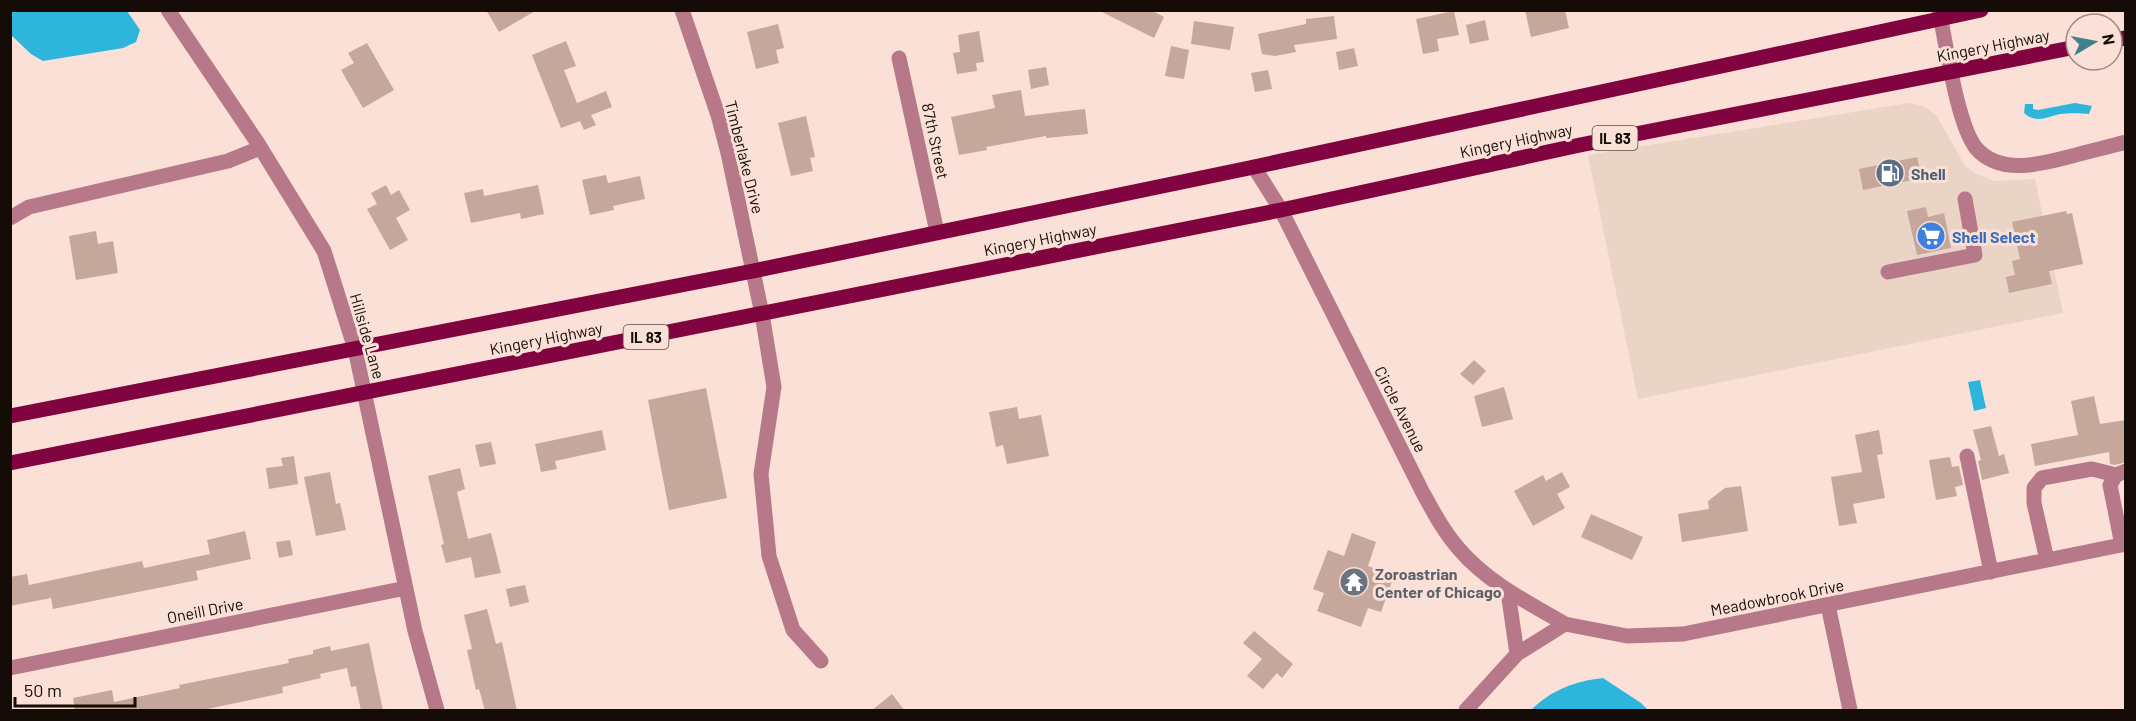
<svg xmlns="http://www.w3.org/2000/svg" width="2136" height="721" font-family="Barlow,sans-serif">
  <rect width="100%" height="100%" fill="#fae0d6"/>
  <!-- commercial -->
  <path fill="#e9d4c6" d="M1909,103L1923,106L1937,116L1965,166L1976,174L1995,181L2035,179L2063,313L1638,399L1588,155Z"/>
  <!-- water -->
  <path fill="#2eb5dc" d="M11,10L127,11L140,30L136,42L123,48L43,61L31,54L11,35Z
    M2075,103L2092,106L2089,114C2082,113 2067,113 2060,114C2047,117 2036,124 2024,113L2025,104H2033V109L2038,110Z
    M1980,380L1986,408L1974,411L1968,382Z
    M1603,678L1641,703L1648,710H1531C1551,690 1575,681 1603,678Z"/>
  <!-- building -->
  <path fill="#c6a79b" d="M486,10H537L499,32Z
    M1098,10H1151L1164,17L1154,38Z
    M1525,10H1565L1569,28L1531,37Z
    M1454,11L1459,35L1437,39L1439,51L1423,54L1416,19Z
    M1334,16L1337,39L1294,45L1296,52L1275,56L1262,54L1258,34L1306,24V19Z
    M1485,20L1489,40L1470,44L1466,25Z
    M1194,21L1234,27L1230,50L1191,44Z
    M778,24L784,48L776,50L779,63L756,69L747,32Z
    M979,31L984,62L976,63L977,71L957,74L953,53L960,52L958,35Z
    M566,41L576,66L564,70L577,103L606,91L612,107L591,115L596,125L584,130L580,121L561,128L532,55Z
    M367,43L394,90L363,108L341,70L354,63L348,53Z
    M1171,46L1189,50L1184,79L1165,76Z
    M1354,48L1358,66L1339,70L1336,52Z
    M1046,67L1049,85L1031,89L1028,70Z
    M1268,70L1272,89L1255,92L1251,73Z
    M1021,90L1025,116L1085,109L1088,134L1046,138V136L986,147L987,150L959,155L951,117L995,108L992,95Z
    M806,116L815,157L810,158L813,171L791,176L778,123Z
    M1917,157L1922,178L1863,190L1859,169Z
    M606,175L608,183L640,176L645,199L613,206L614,210L590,215L582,180Z
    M386,185L391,195L399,190L410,210L396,218L408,240L390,250L367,209L377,204L371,193Z
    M538,185L544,214L521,219L520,213L471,223L464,193L483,189L484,196Z
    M1926,207L1928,217L1944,213L1951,248L1917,255L1907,211Z
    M2066,211L2067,214L2072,213L2083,264L2049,271L2052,284L2009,293L2006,277L2015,275L2012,261L2020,259L2012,222Z
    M96,231L98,244L113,241L118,273L76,280L69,236Z
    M1474,360L1486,371L1473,385L1460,374Z
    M1504,387L1513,419L1482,427L1474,396Z
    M706,388L727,498L669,510L648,400Z
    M2094,396L2100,424L2126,420V462L2115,465L2110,464L2109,452L2035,466L2031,444L2078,435L2071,401Z
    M1017,407L1019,419L1041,415L1049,456L1007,464L1003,445L996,447L989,412Z
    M1991,426L1999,456L2004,454L2009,473L1982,480L1978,461L1981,460L1973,430Z
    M602,430L606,450L555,461L557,469L541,472L535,444Z
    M1879,430L1883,454L1877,455L1885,498L1853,504L1857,523L1839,526L1831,477L1862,472L1855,435Z
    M491,442L496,464L480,467L475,445Z
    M294,456L298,484L269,489L266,468L283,466L281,458Z
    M1950,457L1952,467L1959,466L1963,485L1955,487L1957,496L1936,500L1929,460Z
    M460,468L465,489L457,492L468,539L491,533L501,573L475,578L471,557L446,563L441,545L444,544L428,476Z
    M330,472L336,504L340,503L346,530L316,536L304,477Z
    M1562,472L1570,487L1557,494L1565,508L1533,526L1514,491L1543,475L1546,481Z
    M1741,486L1748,531L1682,542L1678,514L1709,509L1708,501L1725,488Z
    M1591,514L1643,537L1632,560L1581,537Z
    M245,531L251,559L196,571L198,580L53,609L51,598L10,606V577L27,574L29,585L142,561L144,568L210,554L207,540Z
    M1352,533L1376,542L1368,566L1394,576L1381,612L1368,608L1361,627L1317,611L1324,593L1313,589L1328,550L1344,556Z
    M290,540L293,555L279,558L276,542Z
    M525,585L529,602L510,607L506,589Z
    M487,609L496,644L502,642L517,711H485L479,689L476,690L467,650L472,649L464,615Z
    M1254,631L1293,664L1282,678L1277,673L1263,689L1247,676L1262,659L1243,643Z
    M369,643L383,711H361L356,686L351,687L347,668L320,674L321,678L282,687L283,693L198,711H75L73,698L112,690L114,702L180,688L179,685L289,663L288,659L313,654V650L330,646L331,651Z
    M892,694L905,711H871Z"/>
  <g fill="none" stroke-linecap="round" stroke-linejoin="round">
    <!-- minor -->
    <path stroke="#b77889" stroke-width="15" d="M168,10L257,142L324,251L355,349L415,631L437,710
      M682,10L718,115L728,153L762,314L774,387L761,474L769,556L793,630L821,661
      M1939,10C1946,43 1957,124 1976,148C2000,176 2042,164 2072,156C2090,151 2108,147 2126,142
      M899,58L937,232
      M1254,167L1281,210L1423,493C1434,513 1444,532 1459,549C1487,582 1527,602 1565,624
      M10,218L29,207L228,161L260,148
      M1888,272L1975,255L1965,199
      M1967,456L1991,572
      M2122,545L2110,485L2116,475L2126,471
      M2047,560L2034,503V488L2042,478L2092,469L2116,475
      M1508,592L1517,654
      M1828,605L1850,710
      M10,668L406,588
      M1466,710L1517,654L1565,624L1627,636L1683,634L2126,544"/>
    <!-- major -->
    <path stroke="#81033f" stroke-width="15" d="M2112,40L2126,38
      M10,416L753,271L1254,167L1981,10
      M10,463L1281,210L1580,145L2076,47"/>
  </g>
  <!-- icons -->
  <defs>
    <g id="fuel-disc" transform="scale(1.5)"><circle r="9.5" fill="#5c6f8a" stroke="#fae0d6"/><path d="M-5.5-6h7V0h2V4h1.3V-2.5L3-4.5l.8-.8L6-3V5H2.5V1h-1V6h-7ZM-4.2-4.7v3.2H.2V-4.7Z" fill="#fff"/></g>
    <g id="supermarket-disc" transform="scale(1.5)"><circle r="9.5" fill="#3f7fe0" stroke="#fae0d6"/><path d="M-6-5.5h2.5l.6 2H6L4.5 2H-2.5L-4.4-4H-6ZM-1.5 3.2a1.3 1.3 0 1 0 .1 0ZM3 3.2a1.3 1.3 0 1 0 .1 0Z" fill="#fff"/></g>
    <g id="temple-disc" transform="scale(1.5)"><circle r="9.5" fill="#6b7280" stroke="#fae0d6"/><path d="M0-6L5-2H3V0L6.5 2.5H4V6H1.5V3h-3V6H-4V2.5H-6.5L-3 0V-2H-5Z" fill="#fff"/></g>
  </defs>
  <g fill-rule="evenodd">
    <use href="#fuel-disc" x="1890" y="173"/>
    <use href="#supermarket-disc" x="1931" y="236"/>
    <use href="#temple-disc" x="1354" y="582"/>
  </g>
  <g text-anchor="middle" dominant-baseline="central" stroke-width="6" stroke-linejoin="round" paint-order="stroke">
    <!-- shield labels -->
    <g fill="#fae0d6" stroke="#5a4b45" stroke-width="1.5">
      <rect x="1592.5" y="126" width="45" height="24" rx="4.5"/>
      <rect x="623.5" y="325" width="45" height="24" rx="4.5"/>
    </g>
    <g font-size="15" font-weight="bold" fill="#150b07">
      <text x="1615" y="138">IL 83</text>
      <text x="646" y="337">IL 83</text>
    </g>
    <!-- street labels -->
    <g font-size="16" fill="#150b07" stroke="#fae0d6">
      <text transform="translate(1993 45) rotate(-11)">Kingery Highway</text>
      <text transform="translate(1516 140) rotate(-12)">Kingery Highway</text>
      <text transform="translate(936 141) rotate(78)">87th Street</text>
      <text transform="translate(745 157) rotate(76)">Timberlake Drive</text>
      <text transform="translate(1040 239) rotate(-11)">Kingery Highway</text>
      <text transform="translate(368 336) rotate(74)">Hillside Lane</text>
      <text transform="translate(546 338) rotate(-11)">Kingery Highway</text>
      <text transform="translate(1401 409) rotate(63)">Circle Avenue</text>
      <text transform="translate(1777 597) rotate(-11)">Meadowbrook Drive</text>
      <text transform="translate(205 610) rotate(-11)">Oneill Drive</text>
    </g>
    <!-- service labels -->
    <g font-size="16" font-weight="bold" fill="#4e5e75" stroke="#fae0d6" text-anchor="start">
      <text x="1911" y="173">Shell</text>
    </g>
    <!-- shop labels -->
    <g font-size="16" font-weight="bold" fill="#366cbe" stroke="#fae0d6" text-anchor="start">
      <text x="1952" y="236">Shell Select</text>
    </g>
    <!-- worship labels -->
    <g font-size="16" font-weight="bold" fill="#5b616d" stroke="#fae0d6" text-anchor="start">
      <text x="1375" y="573">Zoroastrian<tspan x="1375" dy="18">Center of Chicago</tspan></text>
    </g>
  </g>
  <!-- border -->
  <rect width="2136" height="721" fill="none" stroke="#150b07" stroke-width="24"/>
  <!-- north arrow -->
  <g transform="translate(2094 42) rotate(80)"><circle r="28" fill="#fae0d6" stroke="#9e8b83" stroke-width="1.5"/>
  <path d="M0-4.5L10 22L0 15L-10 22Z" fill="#3c838d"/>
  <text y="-9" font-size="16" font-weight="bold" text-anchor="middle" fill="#150b07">N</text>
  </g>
  <!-- scale -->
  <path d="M15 697v9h120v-9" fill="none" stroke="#150b07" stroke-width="3"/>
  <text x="24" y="697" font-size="18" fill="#150b07" stroke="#fae0d6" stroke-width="4.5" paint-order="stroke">50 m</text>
</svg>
